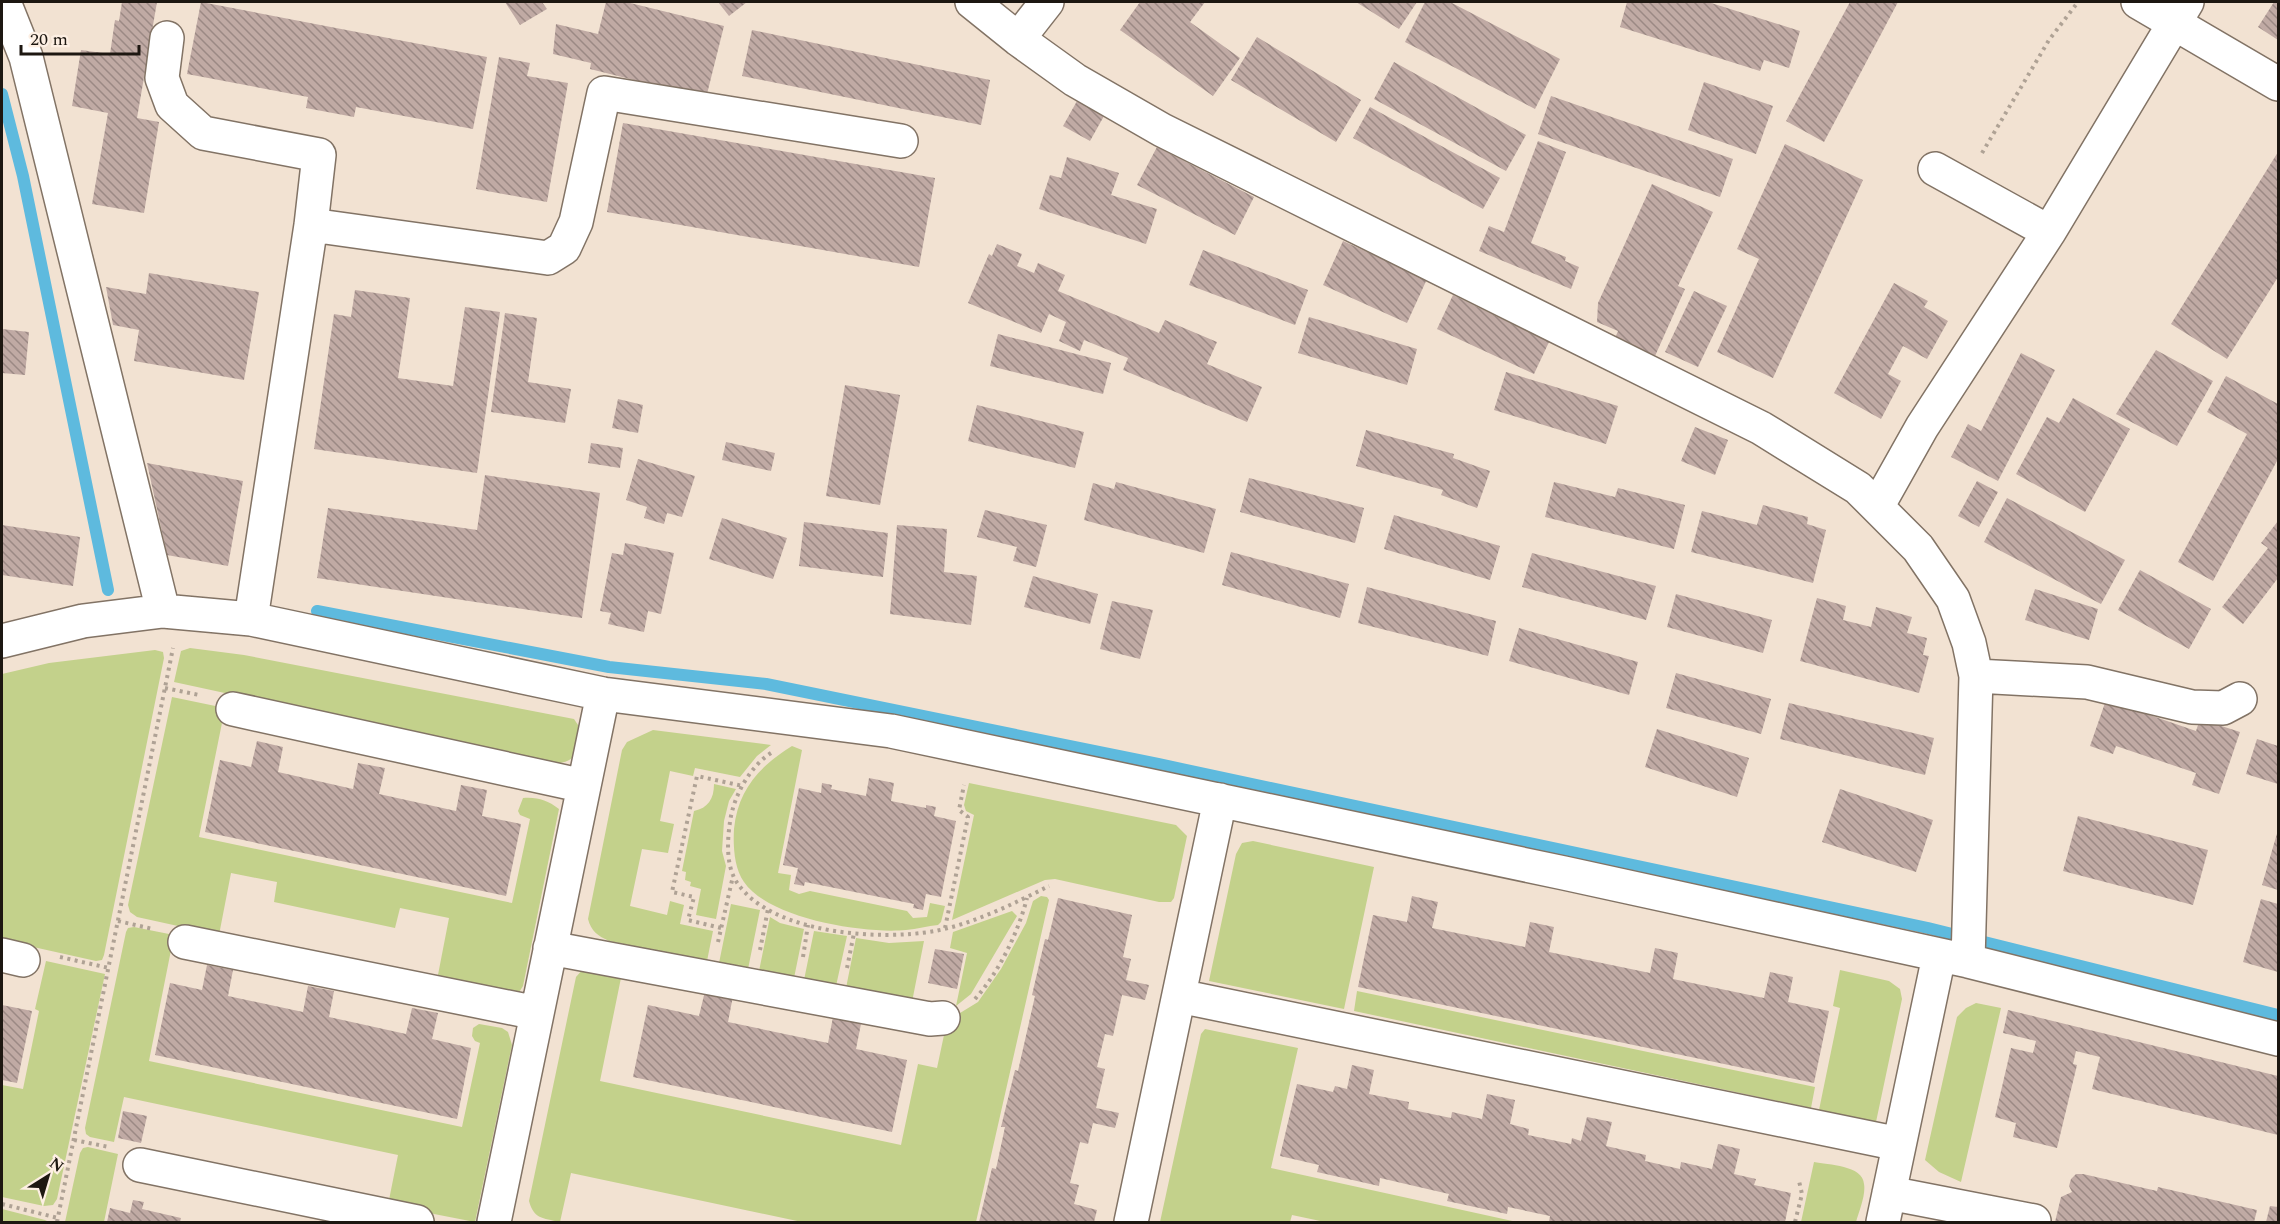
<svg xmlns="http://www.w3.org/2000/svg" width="2280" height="1224" font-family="Spectral,serif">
  <defs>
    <pattern id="building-back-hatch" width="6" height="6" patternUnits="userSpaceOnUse" patternTransform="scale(1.5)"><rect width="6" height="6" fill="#c0aaa4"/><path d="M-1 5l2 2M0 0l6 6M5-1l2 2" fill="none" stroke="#9b8984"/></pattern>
  </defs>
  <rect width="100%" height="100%" fill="#f2e2d2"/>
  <!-- green -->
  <path fill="#c3d18b" d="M190,648L244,655L574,719L582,731C577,752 579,761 554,764L174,682L181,651Z
    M155,650L163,652L164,658L104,955L102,960L96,961L2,940V674L49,663Z
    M172,697L225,708L199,837L512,903L530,819L520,815L518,811L523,798C538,797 547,800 559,809L523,986L518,994L437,980L449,918L400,908L395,928L274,902L277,882L231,873L219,935L137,917L130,912L128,905Z
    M653,730L771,745L757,756L740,777L695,768L693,776L670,771L660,821L674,824L668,853L642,849L630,906L667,915L670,901L684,905L680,924L713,931L707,961L609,941C598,936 591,931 588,919L622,750L627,742Z
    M792,746L802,750L778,873L791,875L789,890L799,894L810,891L907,911L913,918L927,917L930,903L945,906L941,922L938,925C928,926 917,929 906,930C864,934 769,919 744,882C734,868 733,845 734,829C738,789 760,766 792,746Z
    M969,783L1176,825L1187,836L1174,898L1171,902H1159L1055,879L1045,880L952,920L974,815L966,811L964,805Z
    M714,784L736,789L729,801L724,821L722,851L726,866L716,919L696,915L701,889L690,886L691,882L685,880L686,872L682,871L694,811C708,808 714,799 714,784Z
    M1253,841L1374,867L1344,1009L1209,981L1236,854L1242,843Z
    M1041,896L1047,897L1049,900L976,1222H802L571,1173L560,1222C542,1218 534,1219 529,1201L576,977L583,969L622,973L600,1081L901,1145L918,1064L937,1068L947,1021L978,1002L1001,969L1026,923L1033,901Z
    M731,904L760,910L748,969L719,963Z
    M1012,911L1017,916L971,994L956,1006L967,953L950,948L953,932Z
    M770,917L780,923L804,929L794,978L759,971Z
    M134,927L174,935L149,1061L462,1127L480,1043L475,1041L472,1036L473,1028L479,1024L502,1028L508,1032L512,1045L475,1222L388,1205L398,1155L124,1097L114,1142L90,1137L86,1134L85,1128L126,932L128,928Z
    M814,931L847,936L836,986L804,980Z
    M856,938L889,943L924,941L912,1002L846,988Z
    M46,961L105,974L57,1199L53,1205L44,1206L2,1197V1085L23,1089L39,1011L35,1009Z
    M1840,970L1889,981L1900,989L1902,999L1876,1122L1819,1110L1840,1008L1833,1006Z
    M1357,991L1815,1087L1811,1108L1354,1011Z
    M1976,1003L2001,1008L1961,1182L1939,1172L1925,1160L1957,1017L1966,1008Z
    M1205,1029L1298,1048L1271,1168L1517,1222H1325L1292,1215L1290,1222H1160L1201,1034Z
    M88,1147L118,1154L104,1222H65L80,1153L83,1148Z
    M1814,1162C1828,1165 1863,1165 1864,1184C1866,1195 1859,1211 1856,1222H1801Z
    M2,1209L45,1220L49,1222H2Z"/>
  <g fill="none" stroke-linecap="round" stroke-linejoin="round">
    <!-- stream -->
    <path stroke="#5ebade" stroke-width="12" d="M2,94L23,176L108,590
      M317,611L609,667L766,684L1158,764L1928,928L2278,1015"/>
  </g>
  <!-- building -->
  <path fill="url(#building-back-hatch)" d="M122,2H157L137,118L159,122L144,213L92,204L108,113L72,106L81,50L110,54L115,20L119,21Z
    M201,2L487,57L473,129L356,107L354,117L306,108L308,97L187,74Z
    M505,2H542L547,9L520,25Z
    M606,2H626L724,26L706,98L590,69L591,63L553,54L556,24L598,34Z
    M718,2H747L729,16Z
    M1140,2H1205L1190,22L1240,58L1213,96L1120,30Z
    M1356,2H1417L1399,29Z
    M1425,2H1450L1560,59L1535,109L1405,42Z
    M1627,2H1708L1800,31L1789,68L1764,60L1760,71L1620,27Z
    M1850,2H1898L1824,142L1786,121Z
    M2274,2H2278V40L2258,27Z
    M752,30L990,80L981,125L742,76Z
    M1257,37L1361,100L1336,142L1231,80Z
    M499,57L530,63L527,76L568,83L547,202L476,189Z
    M1394,62L1526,135L1506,171L1374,99Z
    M1704,82L1773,106L1756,154L1688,130Z
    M1551,96L1733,159L1720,197L1538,134Z
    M1077,101L1104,116L1090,141L1063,126Z
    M1370,107L1500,178L1483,209L1353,138Z
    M623,123L935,178L919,267L607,212Z
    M1538,141L1566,152L1531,243L1566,257L1565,261L1579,267L1571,289L1479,251L1489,226L1504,232Z
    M1785,144L1863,180L1773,378L1717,352L1759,259L1737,249Z
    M1157,147L1254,197L1235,235L1137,185Z
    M2278,152V277L2227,359L2171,324Z
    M1067,157L1119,173L1111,195L1157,209L1146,244L1039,209L1050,175L1061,178Z
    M1652,184L1713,212L1678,286L1685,289L1655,356L1615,338L1618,331L1597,322L1598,303Z
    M1343,241L1427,279L1407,323L1323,285Z
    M997,244L1022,254L1017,266L1034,273L1038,263L1065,275L1058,291L1159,333L1165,320L1217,342L1207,364L1262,387L1247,422L1123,370L1128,358L1084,340L1080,351L1059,341L1066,322L1049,314L1041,333L968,303L989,254L992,256Z
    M1203,250L1308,290L1295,325L1189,285Z
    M149,273L259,292L244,380L134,361L139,330L113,325L106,287L146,294Z
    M1894,283L1928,301L1924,307L1948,321L1927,359L1903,346L1888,374L1901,381L1881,419L1834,393Z
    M355,290L410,298L398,378L453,386L465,307L500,312L477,473L314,449L334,314L351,317Z
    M1694,291L1727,306L1698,367L1665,352Z
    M1453,295L1549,342L1534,374L1437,329Z
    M505,313L537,318L528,382L571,389L565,423L491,412Z
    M1309,317L1417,349L1407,385L1298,353Z
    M2,329L29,332L25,375L2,373Z
    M998,334L1111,363L1103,394L990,366Z
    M2156,350L2213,381L2177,446L2116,414Z
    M2021,353L2055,370L1998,481L1951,457L1968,424L1981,431Z
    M1506,372L1618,406L1606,444L1494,410Z
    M2226,376L2278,404V459L2213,581L2178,562L2247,434L2207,412Z
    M845,385L900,395L880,505L826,496Z
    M2073,398L2130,429L2085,512L2016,474L2047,417L2059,423Z
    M618,399L643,405L638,433L612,428Z
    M977,405L1084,432L1075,468L968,441Z
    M1695,427L1728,440L1715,475L1681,461Z
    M1366,430L1454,454L1453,458L1490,471L1477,508L1441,495L1443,490L1356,466Z
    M726,442L775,453L771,471L722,460Z
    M591,443L623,448L620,468L588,463Z
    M638,459L695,476L682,517L667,513L664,524L644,518L647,507L626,500Z
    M147,463L243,481L228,566L167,555Z
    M485,475L600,493L582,618L317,578L328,508L477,530Z
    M1249,478L1364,508L1355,543L1240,512Z
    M1977,481L1998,492L1979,527L1958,516Z
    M1116,482L1216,509L1204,553L1084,520L1093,483L1114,489Z
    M1554,482L1615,497L1618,488L1685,505L1674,549L1545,517Z
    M2007,498L2125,560L2101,604L1984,542Z
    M1763,505L1808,517L1807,524L1826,530L1813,583L1691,552L1702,511L1757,525Z
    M985,510L1047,525L1036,567L1013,561L1017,547L977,537Z
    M1394,515L1500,546L1490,580L1384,549Z
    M722,518L787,538L773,579L709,559Z
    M2278,521V578L2243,624L2222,607L2268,548L2261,543Z
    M804,522L888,533L883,577L799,566Z
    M2,525L80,537L73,586L2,575Z
    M897,525L947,529L944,572L977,576L971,625L890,614Z
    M625,543L674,553L661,614L648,611L644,632L608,624L611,613L600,611L612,553L623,555Z
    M1231,552L1349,584L1340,618L1222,585Z
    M1532,553L1656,586L1646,620L1522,587Z
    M2140,570L2211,609L2189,649L2118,610Z
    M1033,576L1098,594L1090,624L1024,607Z
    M1367,587L1496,621L1488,656L1358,623Z
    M2035,589L2098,609L2089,640L2025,620Z
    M1676,594L1772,620L1763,653L1667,627Z
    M1817,598L1846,606L1843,620L1871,627L1876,607L1912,617L1907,633L1927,638L1923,655L1929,656L1919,693L1800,661Z
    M1112,601L1153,610L1140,659L1100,649Z
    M1519,628L1638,662L1629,695L1509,661Z
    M1676,673L1771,699L1761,734L1666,708Z
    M2106,700L2196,731L2200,719L2240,732L2219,794L2192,785L2196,773L2116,746L2113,754L2090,746Z
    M1789,703L1934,738L1925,775L1780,739Z
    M1657,729L1749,758L1737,797L1645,767Z
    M2257,739L2278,746V784L2246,774Z
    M257,741L283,747L278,772L353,789L358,763L385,768L379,794L456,811L461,785L487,790L482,816L521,824L506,896L205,832L220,760L251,767Z
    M869,778L894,783L891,801L926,808V805L936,807L934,816L956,821L941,897L926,894L923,910L913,908L914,904L805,882L804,886L794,884L798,868L783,865L799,788L821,793L822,783L832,785L831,789L866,796Z
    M1840,789L1933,820L1916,872L1822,842Z
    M2078,816L2208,850L2193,905L2063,871Z
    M2278,830V890L2262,885Z
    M1412,896L1438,902L1432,928L1525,947L1530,922L1554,927L1549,952L1650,973L1655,948L1678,953L1673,979L1764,998L1770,972L1793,977L1788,1002L1829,1011L1814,1083L1358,987L1373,915L1407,922Z
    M1058,898L1132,915L1123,957L1131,959L1126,980L1149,985L1145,1000L1122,995L1113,1036L1105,1034L1097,1067L1105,1069L1096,1108L1119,1113L1115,1128L1093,1123L1088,1144L1080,1142L1070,1183L1079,1185L1074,1204L1097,1210L1094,1222H979L992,1168L996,1169L1005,1127H1001L1015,1070L1018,1071L1035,996L1032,995L1045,939L1048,940Z
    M2261,899L2278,904V972L2243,962Z
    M935,949L964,954L957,989L928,983Z
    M207,965L233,970L228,996L303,1012L308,986L334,991L329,1017L406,1034L412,1008L438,1013L432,1039L471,1048L457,1119L155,1055L170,983L202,990Z
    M705,991L733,996L728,1022L828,1043L833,1017L861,1024L856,1049L907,1060L892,1132L633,1077L648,1005L699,1016Z
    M2,1005L32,1011L17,1083L2,1080Z
    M2008,1010L2278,1076V1135L2092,1089L2100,1057L2076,1051L2073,1064L2077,1065L2057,1148L2013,1137L2016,1123L1995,1117L2011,1048L2033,1053L2036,1041L2003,1033Z
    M1352,1065L1374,1070L1369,1094L1409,1102L1408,1109L1451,1118L1452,1112L1482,1119L1487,1094L1515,1100L1510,1124L1529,1129L1528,1135L1571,1144L1572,1138L1581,1141L1587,1117L1612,1122L1606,1146L1646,1155L1645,1161L1680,1169L1681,1162L1712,1169L1718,1144L1740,1149L1734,1174L1756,1179L1754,1185L1791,1193L1785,1222H1549L1550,1216L1508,1207L1507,1214L1447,1201L1449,1194L1380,1178L1379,1186L1317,1172L1319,1165L1280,1156L1297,1084L1333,1092L1335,1086L1347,1089Z
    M123,1111L147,1116L141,1143L118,1138Z
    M2076,1174H2083L2157,1191L2158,1187L2257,1210L2254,1222H2055L2061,1197L2072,1192L2069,1186L2071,1179Z
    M133,1200L144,1202L142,1209L181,1218L180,1222H107L110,1208L130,1213Z
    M2270,1206L2278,1207V1222H2266Z"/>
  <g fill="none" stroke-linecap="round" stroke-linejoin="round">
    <!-- minor casing -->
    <g stroke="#827365" stroke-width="36">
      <path id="minor" d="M4,2L26,57L163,611L251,619L603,694L891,731L1564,873L1968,961L2278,1039
        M972,2L1018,39L1075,80L1162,130L1761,428L1858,488L1918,548L1953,599L1969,643L1976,676L1968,961
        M2138,2L2278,84
        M167,38L162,78L172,105L203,133L319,155L311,225L251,619
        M1018,39L1047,2
        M1935,169L2049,232
        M311,225L548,258L564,248L576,222L604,93L901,141
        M1877,507L1922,427L2049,232L2187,2
        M2,641L83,621L163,611
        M1976,676L2087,682L2192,707L2223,708L2240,699
        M233,709L584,786
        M185,942L537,1013
        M550,948L930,1019L943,1018
        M2,955L23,960
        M1179,996L1899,1144
        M140,1165L417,1222
        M1889,1193L2034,1221
        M494,1222L603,694
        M1131,1222L1220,800
        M1883,1222L1939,956"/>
    </g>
    <!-- path -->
    <path stroke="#afa295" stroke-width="4" stroke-dasharray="3 4.5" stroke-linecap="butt" d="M1982,153L2049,40L2078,2
      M165,688L199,695
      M771,753C749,767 733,798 730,822C727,842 726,868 738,884C773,934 880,941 935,931C973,924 1015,903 1049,886
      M118,921L153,929
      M721,928L688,920L694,897L672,892L697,776L743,786
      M945,928L968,817L959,810L964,785
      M718,942L733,876
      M760,950L768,909
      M60,957L109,968
      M803,957L808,925
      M847,968L854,933
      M975,999C999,972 1018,933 1027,898
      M74,1140L109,1147
      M2,1204L58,1218
      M57,1222L173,648
      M1795,1222L1802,1194L1799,1181"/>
    <!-- minor -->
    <use href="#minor" stroke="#fff" stroke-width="33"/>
  </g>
  <!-- border -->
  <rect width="2280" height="1224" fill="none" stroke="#1d1711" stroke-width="6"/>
  <!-- north arrow -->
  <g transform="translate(48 1176) rotate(37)" stroke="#fdefe3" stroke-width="4.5" paint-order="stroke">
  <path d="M0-4.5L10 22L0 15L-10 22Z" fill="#1d1711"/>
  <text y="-9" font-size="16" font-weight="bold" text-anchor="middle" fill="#1d1711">N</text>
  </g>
  <!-- scale -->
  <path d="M21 45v9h118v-9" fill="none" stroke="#1d1711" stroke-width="3"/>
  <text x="30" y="45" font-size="18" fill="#1d1711" stroke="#fdefe3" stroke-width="4.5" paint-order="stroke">20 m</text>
</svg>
